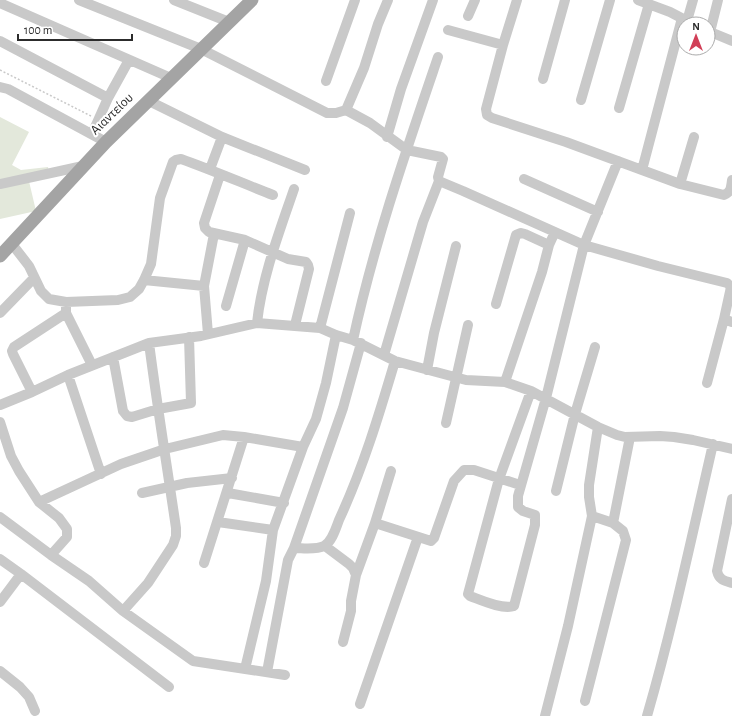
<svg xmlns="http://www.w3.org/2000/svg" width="732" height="716" font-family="'Alegreya Sans',sans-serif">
  <rect width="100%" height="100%" fill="#fff"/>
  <!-- green -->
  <path fill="#e3e8db" d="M0,117L29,132L12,165L21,170L48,167L49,172L28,177L36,211L0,219Z"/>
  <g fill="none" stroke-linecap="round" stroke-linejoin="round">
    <!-- path -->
    <path stroke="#c9c9c9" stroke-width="1.5" stroke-dasharray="2 2" stroke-linecap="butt" d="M0,70L91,116"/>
    <!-- minor -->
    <path stroke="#c9c9c9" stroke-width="10" d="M79,0L201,49L327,113H336L346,110L370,123L407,150L441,157L443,159L438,177L439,181L463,191L584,245L546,398L518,496V507L523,511L535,515V525L514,606C502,610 481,600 470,596L468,594L499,479L531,391
      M174,0L229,22
      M517,0L503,45L486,109L487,115L492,118L566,142L680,184L724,195C731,192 731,188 732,180
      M638,0L670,12L693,24
      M0,3L171,78
      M468,16L475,0
      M687,21L693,0
      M448,30L503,45
      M708,31L732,41
      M710,32L718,0
      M0,41L108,98
      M543,79L565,0
      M326,81L355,0
      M0,87L8,89L106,142
      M581,100L610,0
      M149,101L222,137L305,170
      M619,108L649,4
      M346,110L364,68L378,24L388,0
      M92,134L108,98L129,60
      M387,137L401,89L433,0
      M618,161L584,245L658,266L727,283L731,287L724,319L732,322
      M210,169L222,137
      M642,170L682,18
      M220,175L204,223L205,228L209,232L245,240L288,259L306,262L308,265L309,269L295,325
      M524,179L598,212
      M0,184L83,166
      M680,184L694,137
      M12,244L29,266L41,291L49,299L66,302L118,300L130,297L139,289L144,280L151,264L160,198L173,162L176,160L181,159C212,170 242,183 273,195
      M144,280L204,286
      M496,304L516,235L521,233L525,234L549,245
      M226,306L245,240
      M0,313L34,278
      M66,313L92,365
      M257,323C262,277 279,233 294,189
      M320,328L350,213
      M208,334L204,286L214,234
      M353,340C374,243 406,151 438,57
      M384,355L423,222L439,181
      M113,357L123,411L127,416L132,417L158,409L191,403L189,337
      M427,370L434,333L456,246
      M68,375L101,474
      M505,382L542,272L549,245L555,232
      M707,383L724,319
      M32,392L13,354L12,351L14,347L66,313V302
      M0,405L32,392L68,375L149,343L201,336L257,323L320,328L336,335L353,340L395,361L466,380L505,382L531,391L598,427L617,435L625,437L660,436L674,437L693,440L732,449
      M0,422L11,456L19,471L39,502L59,518L67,529V537L51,555
      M446,423L468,325
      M556,491L575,414L595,347
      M142,493L187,483L232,478
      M228,493L284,503
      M732,499L717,571C719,580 724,581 732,583
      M39,502L121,464L165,449L223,435L244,437L303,447L316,419L326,383L336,335
      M592,516L613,523
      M0,517L51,555L89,581L123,611L193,661L285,675
      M218,522L273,530
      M375,523L431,541L434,538L454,481L464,470H474L520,485
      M325,546L349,564L353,568L356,575L351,601V611L343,642
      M294,548C303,548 316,550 324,546C332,542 336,528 339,520C363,468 379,415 395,361
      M0,559L21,574L0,602
      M204,563L244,437
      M21,574L169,687
      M356,575L375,523L391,471
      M123,611L148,583L173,545L176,536V528C167,466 157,405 149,343
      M245,669L266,581L273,530L303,447
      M0,671L20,687L29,697L35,711
      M267,672L288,560L294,548L343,408L361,343
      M585,701L626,540L623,531L613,523L630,437
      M360,704L418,537
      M545,716L568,626L592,516L589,497V485L598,427
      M647,716C673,626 692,535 713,444"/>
    <!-- major -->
    <path stroke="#a4a4a4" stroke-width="13" d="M0,256L106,142L252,0"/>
  </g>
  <g text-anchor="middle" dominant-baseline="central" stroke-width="4" stroke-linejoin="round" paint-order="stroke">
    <!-- street labels -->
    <g font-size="14" fill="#2c2c2c" stroke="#fff">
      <text transform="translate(112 114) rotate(-44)">Αιαντείου</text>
    </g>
  </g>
  <!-- north arrow -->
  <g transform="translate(696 36)"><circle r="19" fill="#ffffff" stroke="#ababab"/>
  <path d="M0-3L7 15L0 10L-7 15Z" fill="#d13f57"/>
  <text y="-6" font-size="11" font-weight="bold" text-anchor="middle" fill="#2c2c2c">N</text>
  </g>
  <!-- scale -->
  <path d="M18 34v6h114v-6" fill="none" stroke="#2c2c2c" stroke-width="2"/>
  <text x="24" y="34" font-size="12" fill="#2c2c2c" stroke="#ffffff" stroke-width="3" paint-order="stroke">100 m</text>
</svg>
